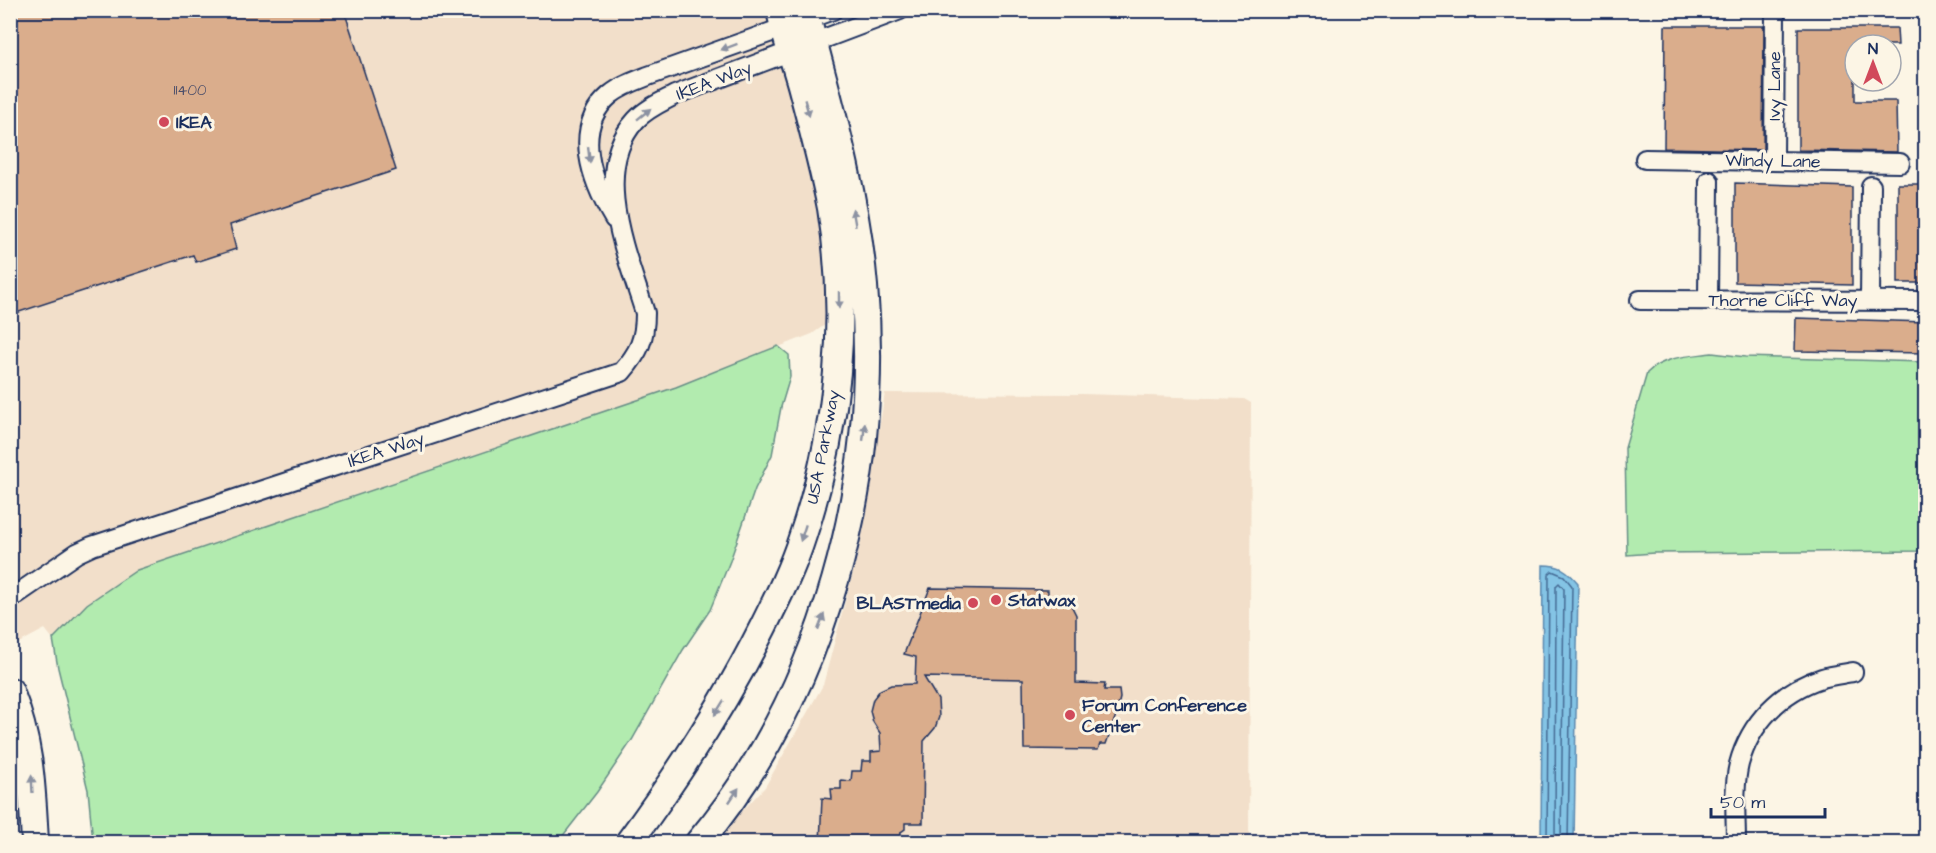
<svg xmlns="http://www.w3.org/2000/svg" width="1936" height="853" font-family="'Architects Daughter',sans-serif">
  <rect width="100%" height="100%" fill="#fcf5e5"/>
  <filter id="ink" filterUnits="userSpaceOnUse"><feTurbulence type="fractalNoise" baseFrequency=".0167" numOctaves="2"/><feDisplacementMap in="SourceGraphic" scale="12" xChannelSelector="R" yChannelSelector="G"/><feConvolveMatrix kernelMatrix="1 2 1 2 8 2 1 2 1" color-interpolation-filters="sRGB"/></filter>
  <g filter="url(#ink)">
    <!-- built -->
    <path fill="#f2dfca" d="M11,11H767L801,115L824,218L832,320L812,334L676,387L87,604L53,639L45,629L11,647Z
      M885,393L1082,394L1244,399L1251,403L1249,842H713L765,787L823,685L859,550Z"/>
    <!-- green -->
    <path fill="#b2ebaf" stroke="#668d86" stroke-width="1.5" d="M778,346L789,355L790,377L781,407L772,455L755,489L730,561L710,610L683,650L632,740L597,792L558,842H93L88,790L58,668L53,639L87,604L137,570L676,387Z
      M1712,353L1746,357L1925,362V551L1654,553L1627,555L1625,448L1647,373C1663,356 1691,356 1712,353Z"/>
    <!-- water -->
    <path fill="#84c4e5" stroke="#5a88af" stroke-width="1.5" d="M1543,565C1560,565 1567,570 1578,583L1574,842H1541Z"/>
    <g fill="none" stroke-linecap="round" stroke-linejoin="round">
      <!-- shore -->
      <path stroke="#456b94" stroke-width="1.5" d="M1547,842L1549,574L1552,571L1564,576L1572,586L1568,842
        M1555,842L1556,586L1559,583L1564,589L1561,842"/>
    </g>
    <!-- building -->
    <path fill="#daad8c" stroke="#1b2f5e" stroke-width="1.5" d="M10,10H344L396,170L230,225L236,249L196,262L193,255L10,315Z
      M1665,26H1764L1763,150L1664,148Z
      M1798,28H1897L1898,45H1855V101H1896L1897,152L1798,150Z
      M1735,183L1852,187V285L1735,282Z
      M1898,184H1926V283H1898Z
      M1796,318L1926,322V353L1795,351Z
      M930,588L1048,590V599H1058L1067,602L1072,607L1076,615V683L1105,684L1104,690H1119L1120,698L1115,718L1106,744H1100L1098,750L1024,749L1023,679L924,677L938,700L939,717L935,728L924,741L923,823H905V829L901,832L900,842L881,841V843H820L822,798L832,799L831,789H841V780L851,781L852,771H861L862,761H871V752L881,751L880,733L873,722L870,711L873,699L880,690L891,685L915,684L916,657L904,654Z"/>
    <g fill="none" stroke-linecap="round" stroke-linejoin="round">
      <!-- street casing -->
      <g stroke="#1b2f5e" stroke-width="22">
        <path id="street" d="M1645,159L1900,163
          M1774,161L1775,10
          M614,219C592,182 571,128 610,95C621,86 635,81 648,76L833,10
          M1640,300L1926,301
          M1708,300L1709,181
          M1870,301L1871,186
          M10,599L77,553L92,546L622,372C639,352 645,340 645,313C628,257 589,171 636,120C647,108 662,102 675,95L900,10
          M1736,842C1736,817 1733,789 1739,764C1750,723 1781,691 1822,678C1832,675 1843,674 1853,672"/>
      </g>
      <!-- secondary casing -->
      <g stroke="#1b2f5e" stroke-width="30">
        <path id="secondary" d="M10,691C31,744 32,788 35,842
          M629,842C679,774 725,703 763,627C778,597 793,567 803,535C838,430 849,318 831,208C823,167 812,126 801,85C794,60 785,36 780,10
          M699,842C825,692 881,479 864,286C856,192 829,101 805,10"/>
      </g>
      <!-- street -->
      <use href="#street" stroke="#fcf5e5" stroke-width="18"/>
      <!-- secondary -->
      <use href="#secondary" stroke="#fcf5e5" stroke-width="26"/>
    </g>
    <!-- one-way arrows -->
    <defs><path id="oneway-solid" d="M-6-.8H1V-3.2L6.5 0L1 3.2V.8H-6Z" transform="scale(1.5)"/></defs>
    <g fill="#8c92a2">
      <use href="#oneway-solid" transform="translate(729 47) rotate(160)"/>
      <use href="#oneway-solid" transform="translate(807 108) rotate(74)"/>
      <use href="#oneway-solid" transform="translate(644 114) rotate(-39)"/>
      <use href="#oneway-solid" transform="translate(589 155) rotate(84)"/>
      <use href="#oneway-solid" transform="translate(854 217) rotate(-100)"/>
      <use href="#oneway-solid" transform="translate(839 300) rotate(90)"/>
      <use href="#oneway-solid" transform="translate(864 432) rotate(-84)"/>
      <use href="#oneway-solid" transform="translate(803 533) rotate(108)"/>
      <use href="#oneway-solid" transform="translate(821 622) rotate(-69)"/>
      <use href="#oneway-solid" transform="translate(719 708) rotate(122)"/>
      <use href="#oneway-solid" transform="translate(32 784) rotate(-93)"/>
      <use href="#oneway-solid" transform="translate(734 795) rotate(-56)"/>
    </g>
  </g>
  <!-- markers -->
  <g fill="#d1495b" stroke="#fcf5e5" stroke-width="2">
    <circle cx="164" cy="122" r="6"/>
    <circle cx="996" cy="600" r="6"/>
    <circle cx="973" cy="603" r="6"/>
    <circle cx="1070" cy="715" r="6"/>
  </g>
  <g text-anchor="middle" dominant-baseline="central" stroke-width="6" stroke-linejoin="round" paint-order="stroke">
    <!-- number labels -->
    <g font-size="15" fill="#4b4e6a">
      <text x="190" y="90">11400</text>
    </g>
    <!-- street labels -->
    <g font-size="18" fill="#1b2f5e" stroke="#fcf5e5">
      <text transform="translate(714 81) rotate(-21)">IKEA Way</text>
      <text transform="translate(1774 86) rotate(-90)">Ivy Lane</text>
      <text transform="translate(1773 161) rotate(1)">Windy Lane</text>
      <text x="1783" y="300">Thorne Cliff Way</text>
      <text transform="translate(823 447) rotate(-79)">USA Parkway</text>
      <text transform="translate(386 450) rotate(-18)">IKEA Way</text>
    </g>
    <!-- poi labels -->
    <g font-size="18" font-weight="bold" fill="#1b2f5e" stroke="#fcf5e5" text-anchor="start">
      <text x="176" y="122">IKEA</text>
      <text x="1008" y="600">Statwax</text>
      <text x="961" y="603" text-anchor="end">BLASTmedia</text>
      <text x="1082" y="705">Forum Conference<tspan x="1082" dy="21">Center</tspan></text>
    </g>
  </g>
  <!-- margin -->
  <rect width="1936" height="853" fill="none" stroke="#fcf5e5" stroke-width="36"/>
  <rect x="18" y="18" width="1900" height="817" fill="none" stroke="#1b2f5e" stroke-width="2" filter="url(#ink)"/>
  <!-- north arrow -->
  <g transform="translate(1873 63)"><circle r="28" fill="#fcf5e5" stroke="#a2a6af" stroke-width="1.5"/>
  <path d="M0-4.5L10 22L0 15L-10 22Z" fill="#d1495b"/>
  <text y="-9" font-size="16" font-weight="bold" text-anchor="middle" fill="#1b2f5e">N</text>
  </g>
  <!-- scale -->
  <path d="M1711 808v9h114v-9" fill="none" stroke="#1b2f5e" stroke-width="3"/>
  <text x="1720" y="808" font-size="18" fill="#1b2f5e" stroke="#fcf5e5" stroke-width="4.5" paint-order="stroke">50 m</text>
</svg>
